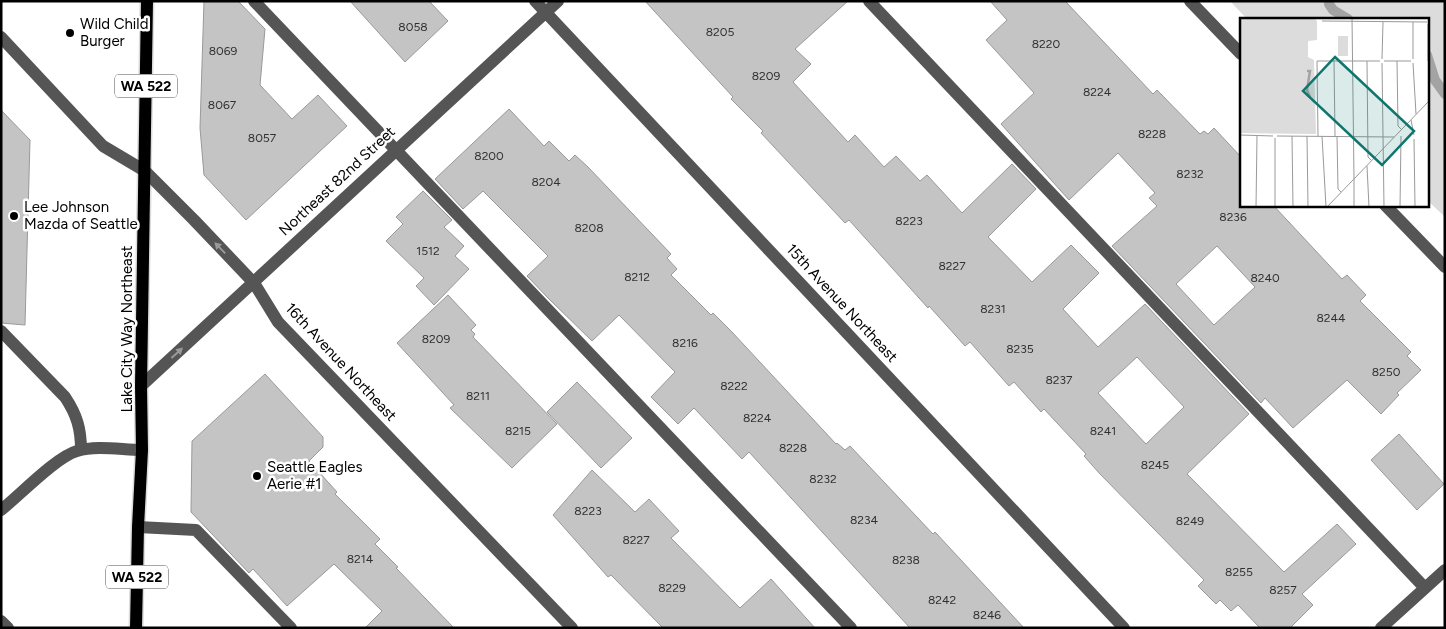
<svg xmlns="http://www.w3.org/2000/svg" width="1446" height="629" font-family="Figtree,sans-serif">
  <rect width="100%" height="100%" fill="#fff"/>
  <!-- green -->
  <path fill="#dcdcdc" d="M1230,1H1445V217L1427,200V19H1247Z"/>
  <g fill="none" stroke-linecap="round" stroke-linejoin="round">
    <!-- stream -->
    <path stroke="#a3a3a3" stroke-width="10" d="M1329,4L1333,10L1348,19
      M1427,55L1435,80L1445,94"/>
  </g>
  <!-- building -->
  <path fill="#c4c4c4" stroke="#999" fill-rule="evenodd" d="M204,1H238L265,29L260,85L292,119L318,95L347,126L246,220L204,175L200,128Z
    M350,1H429L448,21L405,62Z
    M645,1H848L795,49L811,64L793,82L848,142L855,135L884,167L896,156L920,181L927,175L962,213L1012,164L1036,189L988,237L1032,282L1071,245L1099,273L1063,309L1098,347L1145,304L1249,414L1187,474L1284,572L1337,524L1356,544L1302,594L1313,605L1290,628H1260L1238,605L1231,611L1220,600L1216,604L1198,586L1204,580L1100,474L1084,456L1086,454L1044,409L1041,412L1014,382L1009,386L970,342L965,346L929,306L928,308L849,220L845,223L761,133L763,131L731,99L733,97ZM1137,357L1184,407L1146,444L1098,393Z
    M990,1H1065L1153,94L1157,90L1200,134L1204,131L1208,134L1214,128L1241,157V205H1273L1342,279L1347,275L1366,295L1360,301L1411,352L1407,356L1421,370L1397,393L1399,395L1381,414L1347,380L1293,428L1265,398L1261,403L1112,246L1157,206L1149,198L1155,193L1118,153L1069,200L1001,124L1034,93L986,40L1007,20ZM1217,246L1255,287L1214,325L1176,284Z
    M509,109L544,146L549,141L569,161L575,155L588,167L671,254L667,258L677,269L671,275L711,315L713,313L732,332L836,444L837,443L845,450L850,446L933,534L935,532L1024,628H910L749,452L742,459L694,408L678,424L651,397L675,372L619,315L592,341L548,298L527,276L548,256L483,191L463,209L435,179Z
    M1,110L30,140L25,325L1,323Z
    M423,191L452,220L444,227L464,246L455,256L469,269L434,305L416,286L424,278L386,241L403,224L396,217Z
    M448,295L476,325L471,330L475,334L473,337L557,424L512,468L450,408L454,405L397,343Z
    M265,374L323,437V447L309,461L337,492L335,494L380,539L375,544L398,567L396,568L454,628H365L382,611L334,564L287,606L253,569L249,573L191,512L192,441Z
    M577,382L632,438L601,468L547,412Z
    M1399,434L1444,484L1417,510L1371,460Z
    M592,470L635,512L649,499L679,531L671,538L740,608L771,579L815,628H663L611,575L608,577L553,515Z"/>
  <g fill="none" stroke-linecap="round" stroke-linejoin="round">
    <!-- major casing -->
    <g stroke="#dbdbdb" stroke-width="15">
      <path id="major" d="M136,628L138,527L142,450L141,386L147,1"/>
    </g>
    <!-- minor -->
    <path stroke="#555" stroke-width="12" d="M254,1L851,628
      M535,1L1124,628
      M869,1L1425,588
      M1190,1L1241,54
      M1,37L103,146L145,171L194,220L254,283L278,322L572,628
      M1385,205L1445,267
      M1,331L65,397C77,415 81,429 81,450
      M141,386L558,1
      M1,510C20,495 56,457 77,451C97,445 122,450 142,450
      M138,527L196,530L291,628
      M1,621L8,628
      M1381,628L1445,570"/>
    <!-- major -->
    <use href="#major" stroke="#000" stroke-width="12"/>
  </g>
  <!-- one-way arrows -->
  <defs><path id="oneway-solid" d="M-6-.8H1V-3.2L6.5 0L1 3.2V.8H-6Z" transform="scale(1.25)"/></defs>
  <g fill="#999">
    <use href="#oneway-solid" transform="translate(220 248) rotate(-134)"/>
    <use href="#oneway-solid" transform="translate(177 353) rotate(-42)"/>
  </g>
  <!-- markers -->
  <g fill="#000" stroke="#fff" stroke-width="2">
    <circle cx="70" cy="33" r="5"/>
    <circle cx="14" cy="216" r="5"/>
    <circle cx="257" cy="476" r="5"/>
  </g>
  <g text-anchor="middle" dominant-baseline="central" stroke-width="5" stroke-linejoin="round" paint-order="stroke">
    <!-- number labels -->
    <g font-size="12" fill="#313131">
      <text x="413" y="27">8058</text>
      <text x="720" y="32">8205</text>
      <text x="1046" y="44">8220</text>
      <text x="223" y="51">8069</text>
      <text x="766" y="76">8209</text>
      <text x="1097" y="92">8224</text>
      <text x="222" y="105">8067</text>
      <text x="1152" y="134">8228</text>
      <text x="262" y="138">8057</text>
      <text x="489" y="156">8200</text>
      <text x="1190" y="174">8232</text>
      <text x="546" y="182">8204</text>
      <text x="1233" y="217">8236</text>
      <text x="909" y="221">8223</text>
      <text x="589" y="228">8208</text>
      <text x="428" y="251">1512</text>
      <text x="952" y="266">8227</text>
      <text x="637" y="277">8212</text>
      <text x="1265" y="278">8240</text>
      <text x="993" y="309">8231</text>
      <text x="1331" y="318">8244</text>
      <text x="436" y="339">8209</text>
      <text x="685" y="343">8216</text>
      <text x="1020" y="349">8235</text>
      <text x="1386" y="372">8250</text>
      <text x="1059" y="380">8237</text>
      <text x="734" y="386">8222</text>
      <text x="478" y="396">8211</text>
      <text x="757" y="418">8224</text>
      <text x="518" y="431">8215</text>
      <text x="1103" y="431">8241</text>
      <text x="793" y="448">8228</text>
      <text x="1155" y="465">8245</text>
      <text x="823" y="479">8232</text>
      <text x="588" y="511">8223</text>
      <text x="864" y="520">8234</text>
      <text x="1190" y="521">8249</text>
      <text x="636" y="540">8227</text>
      <text x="360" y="559">8214</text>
      <text x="906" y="560">8238</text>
      <text x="1239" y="572">8255</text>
      <text x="672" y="588">8229</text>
      <text x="1283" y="590">8257</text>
      <text x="942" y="600">8242</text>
      <text x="987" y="615">8246</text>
    </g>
    <!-- shield labels -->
    <g fill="#fff" stroke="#4c4c4c" stroke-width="1">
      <rect x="115" y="74.5" width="62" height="23" rx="4"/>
      <rect x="106" y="565.5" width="62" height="23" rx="4"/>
    </g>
    <g font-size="14" font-weight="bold" fill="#000">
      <text x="146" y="86">WA 522</text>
      <text x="137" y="577">WA 522</text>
    </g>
    <!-- poi labels -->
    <g font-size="15" fill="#000" stroke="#fff" text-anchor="start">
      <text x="80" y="24">Wild Child<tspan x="80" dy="17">Burger</tspan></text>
      <text x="24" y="207">Lee Johnson<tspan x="24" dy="17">Mazda of Seattle</tspan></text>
      <text x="267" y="467">Seattle Eagles<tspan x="267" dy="17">Aerie #1</tspan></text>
    </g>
    <!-- street labels -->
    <g font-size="15" fill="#000" stroke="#fff">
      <text transform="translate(337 181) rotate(-43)">Northeast 82nd Street</text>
      <text transform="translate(842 303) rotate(47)">15th Avenue Northeast</text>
      <text transform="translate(127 329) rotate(-90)">Lake City Way Northeast</text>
      <text transform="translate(341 362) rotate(47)">16th Avenue Northeast</text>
    </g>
  </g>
  <!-- overview -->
  <g transform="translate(1240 18)">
    <rect width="189" height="189" fill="#fff"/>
    <path d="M0,0H74L77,3V22L68,23V39L74,42L76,116L0,115ZM98,18H108V38H98Z" fill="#dcdcdc"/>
    <path fill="none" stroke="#a3a3a3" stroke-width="2.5" d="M67,53H70L67,72L70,79"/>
    <path fill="none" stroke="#999" stroke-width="1" d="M112,0L114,161M82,3L187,4M142,41L143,4M173,41V4M94,42L95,118M127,43L128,139L131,142M144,43H171M157,43L158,108L161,111M188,43V6M142,45L144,189M173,45L176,96M171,102L174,117M0,117L33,118M37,118L154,119M52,118L53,189M67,118L68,189M78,118L77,43H140M82,118L86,189M97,118L98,171L101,174M174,121L175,189M127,148L129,189M114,161V189M16,189L17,118M35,189V120M87,189L189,83M160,189L161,118"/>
    <path fill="#0f766e" fill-opacity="0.15" stroke="#0f766e" stroke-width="2.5" d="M95,39L174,113L142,147L63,73Z"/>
    <rect width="189" height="189" fill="none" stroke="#000" stroke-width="2.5"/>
  </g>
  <!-- border -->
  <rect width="1446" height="629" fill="none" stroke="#000000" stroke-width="5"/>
</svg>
